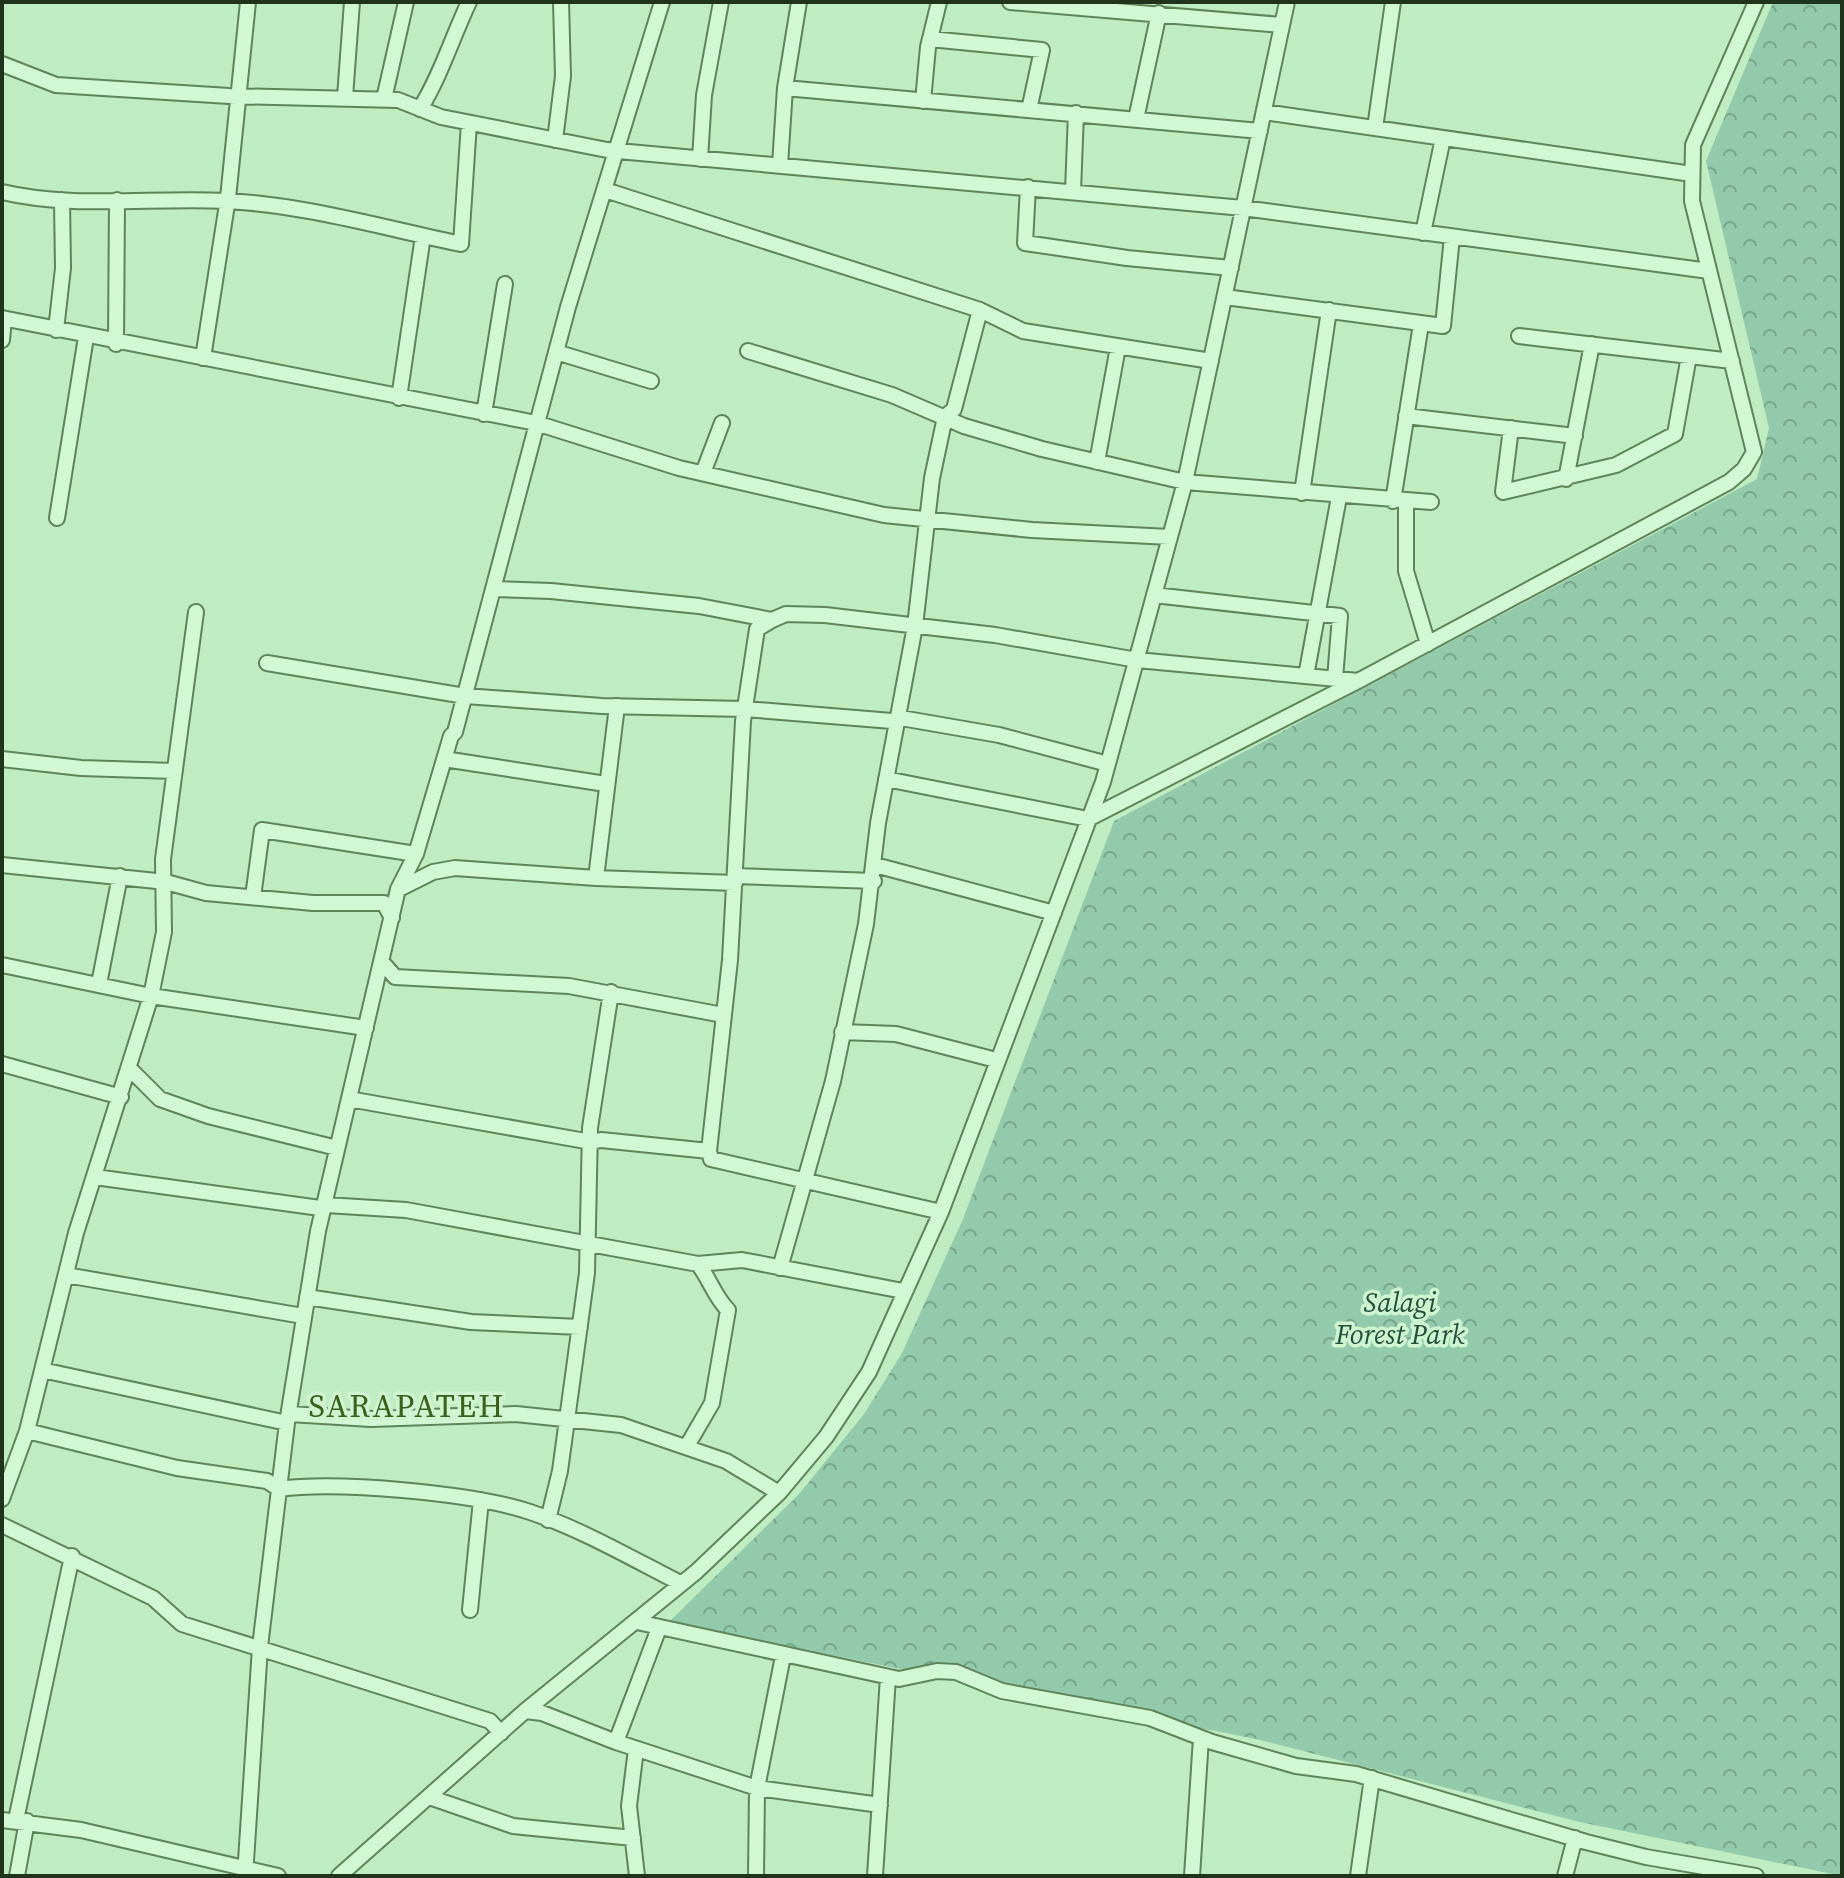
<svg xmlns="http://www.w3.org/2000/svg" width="1844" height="1878" font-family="'Source Serif 4',serif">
  <defs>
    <pattern id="forest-crowns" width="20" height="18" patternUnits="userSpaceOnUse" patternTransform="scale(2)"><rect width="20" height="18" fill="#93caac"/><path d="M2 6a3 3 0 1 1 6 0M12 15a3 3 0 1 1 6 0" fill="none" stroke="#78a58b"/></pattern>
  </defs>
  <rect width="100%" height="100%" fill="#bfecc0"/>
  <!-- forest -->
  <path fill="url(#forest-crowns)" d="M1773,2H1842V1876L1580,1822L1256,1739L668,1623L800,1493L864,1414L902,1353L963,1219L1114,821L1757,479L1769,428L1706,161Z"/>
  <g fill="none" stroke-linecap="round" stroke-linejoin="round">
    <!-- minor casing -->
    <g stroke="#5e8458" stroke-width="18">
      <path id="minor" d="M1010,2L1282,25
        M930,39L1042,50L1029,110
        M2,64L56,85L229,96L398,100L441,117L607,150L1243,208L1709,271
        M785,88L1260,131
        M345,97L352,2
        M384,99L406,2
        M923,101L928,47L939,2
        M420,109C441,75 452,38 469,2
        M1264,112L1692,174
        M1136,119L1159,13
        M1375,128L1393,2
        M555,140L563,76L561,2
        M700,159L704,95L721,2
        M780,165L785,88L799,2
        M1028,187L1025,243L1127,258L1231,268
        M605,190L980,310L1023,331L1211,361
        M1073,191L1076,113
        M2,192C74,209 153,197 227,201C305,205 384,228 461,244L469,123
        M1423,233L1443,138
        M1225,297L1443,326L1452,237
        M2,318L536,423L679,468L884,515L1032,530L1170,537
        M56,330L63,268L62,200
        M1519,336L1732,361
        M2,340L4,319
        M116,344L117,200
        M748,351L892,395L964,426L1042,449L1185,482L1431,502
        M556,352L651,381
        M203,358L228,198L248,2
        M399,398L423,236
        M484,414L505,284
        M1406,416L1575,436
        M1511,428L1503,492L1616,465L1675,434L1689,356
        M1097,462L1118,347
        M703,473L722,423
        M1566,479L1592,344
        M1302,493L1329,310
        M1393,501L1421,324
        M1406,502V571L1428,644
        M57,518L86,337
        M494,589L551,591L699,606L772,620L786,614L825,615L995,635L1137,660L1358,681
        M1154,595L1340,616L1335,679
        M267,663L465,696L602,706L745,709L892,721L901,718L999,735L1108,764
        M1306,676L1339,497
        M2,759L81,768L174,771
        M444,759L606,784
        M886,779L1088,819L1358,681L1729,482L1744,469L1754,452L1692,201L1693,145L1756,2
        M2,865L166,882L206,893L313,903H384L392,918
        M875,865L1054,913
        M736,876L874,881
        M596,878L617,706
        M399,889L433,872L455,868L596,878L735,883
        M253,897L262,830L416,854
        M382,962L395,977L569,986L723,1015
        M2,965L151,996L366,1028
        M99,984L120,876
        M842,1032L896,1034L996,1060
        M2,1064L121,1097
        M130,1069L160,1099L208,1116L337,1148
        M349,1099L591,1142L601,1140L709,1151L711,1159L941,1212
        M709,1151L730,960L743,721L757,629L772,620
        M95,1177L320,1208L326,1205L406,1210L698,1264L742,1260L903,1291
        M780,1268L833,1081L866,924L878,823L915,626L932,478L945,417L954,409L980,310
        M66,1275L303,1316
        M307,1297L471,1322L580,1327
        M42,1370L287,1423
        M290,1414L371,1419L516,1414L621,1425L726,1461L779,1493
        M27,1431L177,1468L267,1481L279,1489C338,1481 473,1493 530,1512C581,1529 631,1558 680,1583
        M687,1446L712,1403L728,1310C714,1296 710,1279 698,1264
        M2,1499L27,1431L76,1233L151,996L164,932L163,859L196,612
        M548,1520L560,1471L587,1273L590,1128L611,992
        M2,1525L153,1598L182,1624L490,1721L501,1733
        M470,1610L481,1500
        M637,1622L899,1679L937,1671L956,1672L1002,1691L1150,1718L1212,1742L1296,1766L1356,1774L1586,1842L1646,1857L1756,1876
        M525,1711L542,1713L616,1742L757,1788L880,1805
        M616,1742L659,1628
        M636,1749L629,1806L637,1876
        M429,1797L513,1826L633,1838
        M2,1820L81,1830L278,1876
        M16,1820L72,1556
        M17,1876L27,1821
        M245,1876L260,1647L287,1423L318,1231L398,889L416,854L451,736L455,732L568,307L662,2
        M339,1876L525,1711L696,1572L779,1493L826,1437L869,1372L941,1212L1103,782L1185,482L1287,2
        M756,1876L757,1788L783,1656
        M875,1876L888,1677
        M1192,1876L1201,1738
        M1358,1876L1372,1778
        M1565,1876L1575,1838"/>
    </g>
    <!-- minor -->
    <use href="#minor" stroke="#d1f8d3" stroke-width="14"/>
  </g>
  <g text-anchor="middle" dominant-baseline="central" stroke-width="7" stroke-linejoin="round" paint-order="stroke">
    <!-- park labels -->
    <g font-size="28" font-style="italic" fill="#23503d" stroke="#cef4d0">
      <text x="1400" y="1302">Salagi<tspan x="1400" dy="32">Forest Park</tspan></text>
    </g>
    <!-- quarter labels -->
    <g font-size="32" letter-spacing="2" fill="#3b601c" stroke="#cef4d0">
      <text x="407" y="1406">SARAPATEH</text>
    </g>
  </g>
  <!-- border -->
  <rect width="1844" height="1878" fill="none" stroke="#20341c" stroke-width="8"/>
</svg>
